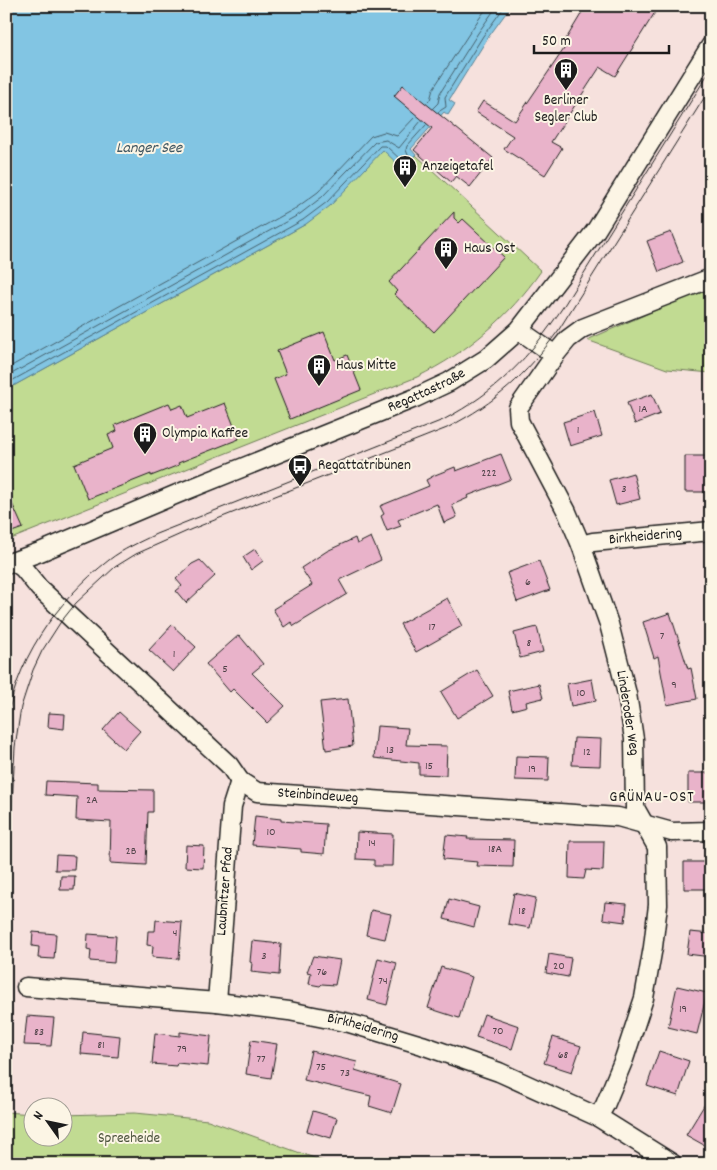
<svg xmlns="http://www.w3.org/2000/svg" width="717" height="1170" font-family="Dekko,sans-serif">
  <rect width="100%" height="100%" fill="#f6e1dd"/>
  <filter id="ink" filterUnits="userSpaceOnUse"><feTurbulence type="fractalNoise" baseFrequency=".02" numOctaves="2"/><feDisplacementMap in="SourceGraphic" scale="10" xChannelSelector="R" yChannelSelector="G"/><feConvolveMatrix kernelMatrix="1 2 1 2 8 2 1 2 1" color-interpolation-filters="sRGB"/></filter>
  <g filter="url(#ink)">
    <!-- green -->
    <path fill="#c1db92" stroke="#6e7c57" d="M383,150L408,165L416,155L541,271C509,317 468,352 417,377L6,541V390L306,224Z
      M711,286V373L667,369L587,340Z
      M6,1112L32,1114V1138H62L63,1115L135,1113L208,1120L331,1164H6Z"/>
    <!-- water -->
    <path fill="#82c5e3" stroke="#598193" d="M6,6H511L487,39L449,100L455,104L448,115L444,112L411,149L416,155L404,170L383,150L330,206L306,224L6,390Z"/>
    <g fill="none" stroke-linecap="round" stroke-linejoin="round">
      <!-- shore -->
      <path stroke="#45606c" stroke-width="1" d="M427,103L430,100L433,89L472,29L488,6
        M433,108L438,103L440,93L478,33L497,6
        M438,112L446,107L445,97L483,36L505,6
        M6,369L296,208L318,192L371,136L384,132L397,136L416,116
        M6,377L300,214L322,197L375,142L386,140L399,148L421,121
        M6,384L303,220L327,202L380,146H386L402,161H404L408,155L406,150L407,146L426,125"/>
    </g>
    <!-- building -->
    <path fill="#e9b3ca" stroke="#1c1c1c" d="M586,6H659L615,76L600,67L551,142L562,148L545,175L504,149L513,136L476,112L483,101L515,121L566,46L563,44Z
      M403,85L493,158L470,187L456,176L451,182L414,150L432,128L394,96Z
      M454,212V218L459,223L463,219L504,257L434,332L394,294L397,291L389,282Z
      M671,232L683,262L659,272L647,241Z
      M324,332L335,360L347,355L361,390L290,419L274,379L286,374L277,351Z
      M652,394L660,414L635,424L627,403Z
      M169,403L172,409L182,405L187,418L225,403L239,439L178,463L179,465L151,476V474L88,499L74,464L113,448L108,435L117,431L115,425Z
      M595,412L602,436L570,446L563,422Z
      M501,454L511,479L467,496L468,498L452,505L457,517L444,523L437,504L398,520L401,526L387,531L381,516L384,514L380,506L429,486L426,480L435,475L455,467L456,471Z
      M685,456H711V492H685Z
      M633,473L640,499L616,505L609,480Z
      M6,490L23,528L6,534Z
      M371,537L381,560L339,580L347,594L294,626L291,622L284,627L273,609L312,585L301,568L327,551L355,538L357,544Z
      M255,549L263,561L251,570L243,557Z
      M200,560L215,576L186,603L176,591L182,586L176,579L192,564Z
      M539,561L550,590L517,602L507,573Z
      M447,598L462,626L416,652L400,624Z
      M670,613L688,669L691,668L697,699L667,705L658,656L654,658L643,622Z
      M172,625L196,647L173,672L149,650Z
      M537,627L543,652L520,658L514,633Z
      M239,635L263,664L252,673L285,706L267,723L233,689L230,692L206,664Z
      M477,670L493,696L457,718L441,692Z
      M592,679L596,701L571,706L567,684Z
      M539,684L543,698L526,702L527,706L512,710L508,691Z
      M348,699L353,746L326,750L320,702Z
      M119,712L140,731L124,749L103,730Z
      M49,713L65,714L64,729L48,727Z
      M377,726L408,728L406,745L447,746L446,775L419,774V763L374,758Z
      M574,738L601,739L600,766L572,765Z
      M516,756L549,757L548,781L515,780Z
      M688,773H711V802H688Z
      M46,781L98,783V789L153,790V812H148L146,865L110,863L111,822L76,820L77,797L45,795Z
      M255,816L281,819V821L326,824L324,854L301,852V849L252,845Z
      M357,832L393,834L392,866H374V860L356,859Z
      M446,835L468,837L467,839L514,840L513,867L477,866L478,862L443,859Z
      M570,841H604L603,871L586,870L584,879L569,878Z
      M186,845L204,846L203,868L185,867Z
      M56,855L75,856L74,870H55Z
      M684,862H711V889H684Z
      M61,876H75L74,890H60Z
      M514,893L536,898L530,928L508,924Z
      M449,899L479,907L474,927L444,919Z
      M605,902L627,904L625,922L603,919Z
      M371,910L391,914L385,939L366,935Z
      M156,920L182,922L179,959L152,957L153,946L147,945L148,931H155Z
      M33,932L56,934L54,959L38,958L39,947L32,946Z
      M690,932L711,934V957L687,954Z
      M88,934L116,936L114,963L90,961L91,950L87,949Z
      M252,941L281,944L279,975L251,972L252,963L250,962Z
      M549,954L571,958L568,977L546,973Z
      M313,956L340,960L335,985L322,984L320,986L309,984L311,973L307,972Z
      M378,958L397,963L387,1005L368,1000Z
      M441,967L472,977L459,1018L428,1008Z
      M677,986L707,993L697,1034L668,1027Z
      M484,1014L519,1026L512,1049L476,1037Z
      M27,1016L54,1018L51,1046L24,1045Z
      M83,1032L120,1036L118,1057L81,1054Z
      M180,1032L211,1036L208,1066L177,1063L176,1066L152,1064L155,1033L180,1036Z
      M553,1037L581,1046L572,1072L544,1063Z
      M251,1040L277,1044L271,1078L246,1074Z
      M311,1051L357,1062L355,1070L401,1084L392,1113L369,1106L371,1096L304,1080Z
      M659,1051L689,1061L678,1096L647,1086Z
      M711,1094V1149L686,1135Z
      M313,1111L337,1118L331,1138L307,1131Z"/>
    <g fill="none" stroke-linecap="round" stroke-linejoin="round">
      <!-- street casing -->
      <g stroke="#1c1c1c" stroke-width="21">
        <g id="street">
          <path d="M519,330L555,355"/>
          <path id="s1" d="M581,545L593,542L711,531"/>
          <path id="s2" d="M15,562L23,568L39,588L229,765L240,781L257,792L618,817L672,832L711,831"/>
          <path id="s3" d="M6,564L40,552L177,494L415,398L449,382L486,359L519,330L596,230L711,45"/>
          <path id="s4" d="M26,987L217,1002L289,1011L349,1023L422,1045L499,1072L598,1117L673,1164"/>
          <path id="s5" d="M217,1002L232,806L240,781"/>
          <path d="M598,1117L605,1105L624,1059L644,998L653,947L658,905L657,847L635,808L634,739L627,694L609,624L581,545L567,512L519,421L518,408L555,355L568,339L583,328L711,278"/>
        </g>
      </g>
      <!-- street -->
      <use href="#street" stroke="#fcf5e5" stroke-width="18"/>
      <!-- tram -->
      <path stroke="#1c1c1c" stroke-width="1" d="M6,731C12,664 56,601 109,560C123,549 140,542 156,534L443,420C498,391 529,358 563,307L711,69
        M6,919L15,747L21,707L33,670L42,651L60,623L76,603L115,567L136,554L192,529L447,428C498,401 524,377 558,331L711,87"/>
    </g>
  </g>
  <!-- icons -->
  <defs>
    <g id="building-pin" transform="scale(1.25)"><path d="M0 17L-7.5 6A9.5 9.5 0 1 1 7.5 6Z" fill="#1c1c1c" stroke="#fcf5e5"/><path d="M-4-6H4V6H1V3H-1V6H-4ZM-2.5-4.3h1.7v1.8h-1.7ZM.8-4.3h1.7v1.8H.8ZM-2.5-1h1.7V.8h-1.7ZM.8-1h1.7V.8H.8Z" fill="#fff"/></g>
    <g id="bus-pin" transform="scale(1.25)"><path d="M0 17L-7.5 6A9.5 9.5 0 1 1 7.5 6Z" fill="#1c1c1c" stroke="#fcf5e5"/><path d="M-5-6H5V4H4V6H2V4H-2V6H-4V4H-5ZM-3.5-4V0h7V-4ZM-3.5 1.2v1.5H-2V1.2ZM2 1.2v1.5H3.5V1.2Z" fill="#fff"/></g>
  </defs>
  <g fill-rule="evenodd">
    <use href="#building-pin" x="566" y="70"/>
    <use href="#building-pin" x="405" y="167"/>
    <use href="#building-pin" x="446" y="249"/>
    <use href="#building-pin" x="319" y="366"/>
    <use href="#building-pin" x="145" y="434"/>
    <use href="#bus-pin" x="300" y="466"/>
  </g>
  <g text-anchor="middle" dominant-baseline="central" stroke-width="4" stroke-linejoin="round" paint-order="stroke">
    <!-- number labels -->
    <g font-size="12" fill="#4f4248">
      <text x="643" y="409">1A</text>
      <text x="578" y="430">1</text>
      <text x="489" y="473">222</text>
      <text x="624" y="489">3</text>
      <text x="528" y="582">6</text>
      <text x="432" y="627">17</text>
      <text x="662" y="636">7</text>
      <text x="529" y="643">8</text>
      <text x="174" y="654">1</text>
      <text x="225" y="669">5</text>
      <text x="674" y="685">9</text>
      <text x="581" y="693">10</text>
      <text x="390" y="750">13</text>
      <text x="587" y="752">12</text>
      <text x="429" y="766">15</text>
      <text x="532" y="769">19</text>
      <text x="92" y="800">2A</text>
      <text x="271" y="832">10</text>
      <text x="372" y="843">14</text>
      <text x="495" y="849">18A</text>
      <text x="131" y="851">2B</text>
      <text x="522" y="911">18</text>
      <text x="175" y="933">4</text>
      <text x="264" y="956">3</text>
      <text x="559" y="966">20</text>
      <text x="322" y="972">76</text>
      <text x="383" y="981">74</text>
      <text x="683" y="1009">19</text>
      <text x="498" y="1031">70</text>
      <text x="39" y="1032">83</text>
      <text x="101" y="1045">81</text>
      <text x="182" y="1049">79</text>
      <text x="563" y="1055">68</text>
      <text x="261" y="1059">77</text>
      <text x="321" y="1067">75</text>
      <text x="345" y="1073">73</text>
    </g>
    <!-- poi labels -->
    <g font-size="15" fill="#1c1c1c" stroke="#fcf5e5" text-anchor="start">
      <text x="566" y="101" text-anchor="middle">Berliner<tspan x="566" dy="17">Segler Club</tspan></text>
      <text x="422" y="167">Anzeigetafel</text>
      <text x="464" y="249">Haus Ost</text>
      <text x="336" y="366">Haus Mitte</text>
      <text x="162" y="434">Olympia Kaffee</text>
      <text x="318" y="466">Regattatribünen</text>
    </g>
    <!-- street labels -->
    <g font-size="15" fill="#1c1c1c" stroke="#fcf5e5">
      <text stroke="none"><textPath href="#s3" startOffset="455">Regattastraße</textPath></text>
      <text stroke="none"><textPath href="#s1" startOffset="65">Birkheidering</textPath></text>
      <text transform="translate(627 713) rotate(81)">Linderoder Weg</text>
      <text stroke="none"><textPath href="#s2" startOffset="396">Steinbindeweg</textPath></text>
      <text stroke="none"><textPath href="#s5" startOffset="111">Laubnitzer Pfad</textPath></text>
      <text stroke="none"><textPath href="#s4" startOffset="340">Birkheidering</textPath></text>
    </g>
    <!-- park labels -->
    <g font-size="15" fill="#4e553f" stroke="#fcf5e5">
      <text x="129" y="1139">Spreeheide</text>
    </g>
    <!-- water labels -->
    <g font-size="16" font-style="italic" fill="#405762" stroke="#fcf5e5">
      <text x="149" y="148">Langer See</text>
    </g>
    <!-- neighbourhood labels -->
    <g font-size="16" letter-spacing="1" fill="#1c1c1c" stroke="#fcf5e5">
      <text x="652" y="797">GRÜNAU-OST</text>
    </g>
  </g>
  <!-- margin -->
  <rect width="717" height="1170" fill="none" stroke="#fcf5e5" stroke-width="25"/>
  <rect x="12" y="12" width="692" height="1145" fill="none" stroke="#1c1c1c" stroke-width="2" filter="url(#ink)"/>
  <!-- north arrow -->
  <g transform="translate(48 1122) rotate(303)"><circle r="24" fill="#fcf5e5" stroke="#a29e95"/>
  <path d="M0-4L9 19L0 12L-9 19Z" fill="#1c1c1c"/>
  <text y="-8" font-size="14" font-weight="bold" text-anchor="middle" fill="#1c1c1c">N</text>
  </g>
  <!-- scale -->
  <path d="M534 45v8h135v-8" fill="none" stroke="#1c1c1c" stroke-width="2.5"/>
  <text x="542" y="45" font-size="15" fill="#1c1c1c" stroke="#fcf5e5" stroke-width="4" paint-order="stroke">50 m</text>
</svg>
